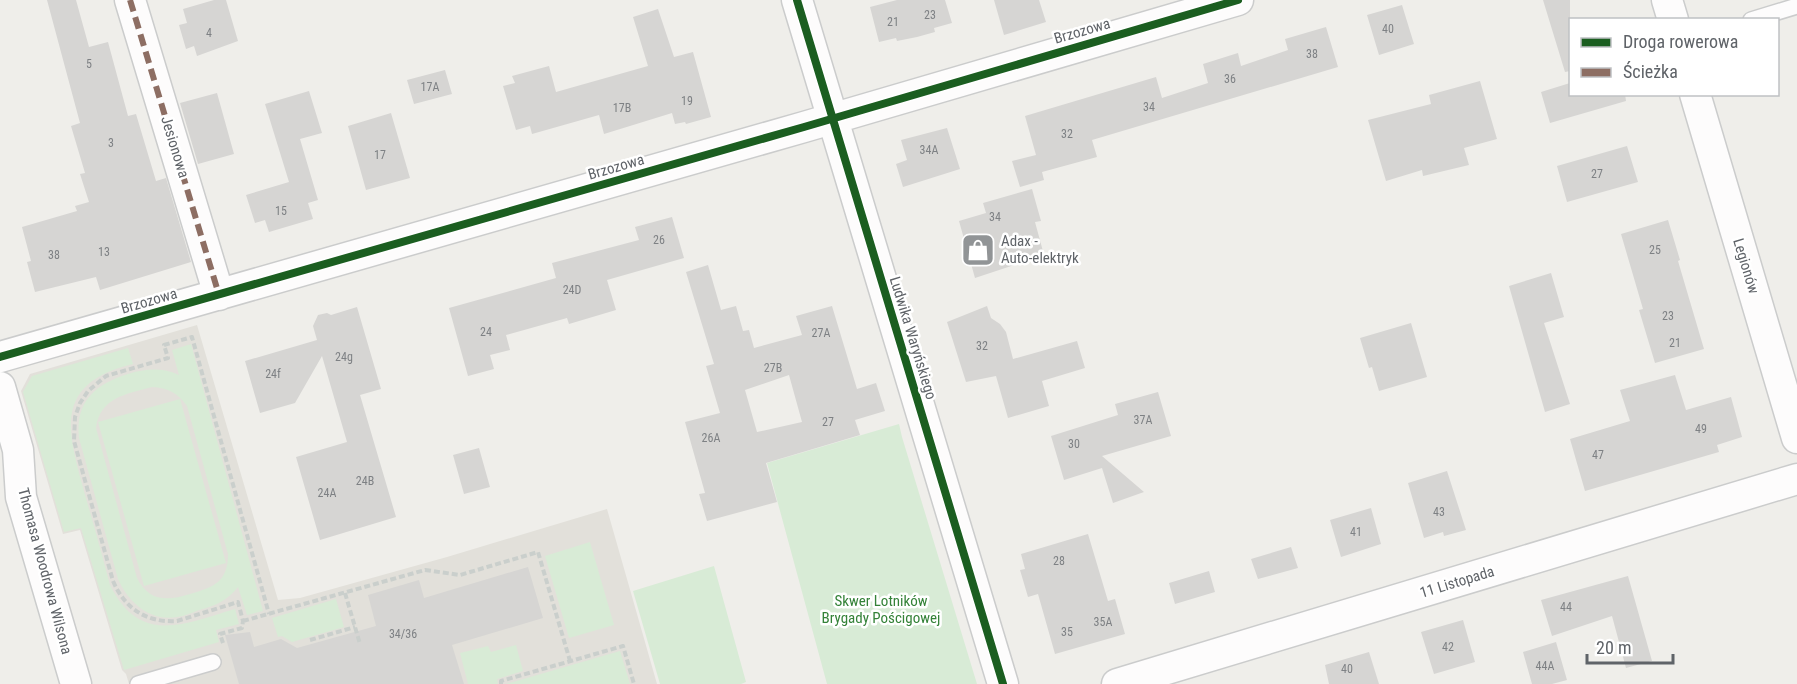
<svg xmlns="http://www.w3.org/2000/svg" width="1797" height="684" font-family="'Roboto Condensed',sans-serif">
  <rect width="100%" height="100%" fill="#efeeea"/>
  <!-- education -->
  <path fill="#e2e0da" d="M197,325L278,600L300,598L447,557L607,509L657,684H129L126,674L122,670L80,530L63,534L21,391L30,374Z"/>
  <!-- green -->
  <path fill="#d8ebd6" fill-rule="evenodd" d="M191,344L263,611L247,615L238,587C228,600 215,606 199,610C192,613 184,616 177,617C150,622 128,602 118,579L79,438C75,402 95,384 128,374C145,369 162,367 179,375L172,350ZM152,387C168,388 178,393 187,406L228,554C228,582 214,587 190,594C167,601 149,602 137,578L96,428C100,397 127,394 152,387Z
    M128,348L133,364C51,384 68,432 85,495C94,525 102,555 110,585C140,646 184,624 235,609L239,624L216,630L219,642L124,670L81,528L64,532L23,392L32,376Z
    M180,399L226,563L144,586L98,422Z
    M899,424L902,437L977,684H827L767,463Z
    M590,542L614,625L569,638L545,556Z
    M714,566L746,682L741,684H660L633,591Z
    M336,599L344,627L292,642L282,636L278,637L272,618Z
    M516,645L523,671L497,679L498,684H468L460,653L488,646L491,652Z
    M620,651L630,684H506Z"/>
  <!-- building -->
  <path fill="#d6d5d3" fill-rule="evenodd" d="M47,0H76L89,47L108,42L128,116L136,114L156,181L166,178L191,262L100,290L96,277L35,292L27,262L31,261L22,227L77,211L75,206L89,202L80,174L85,173L71,126L80,123Z
    M214,0H226L238,41L197,56L194,46L186,49L179,25L187,23L183,9Z
    M897,0H945L952,23L934,28L935,32L917,37L897,41L896,38L879,42L870,7Z
    M994,0H1039L1046,22L1004,35Z
    M1543,0H1570V71L1565,72Z
    M1402,5L1414,44L1379,55L1367,15Z
    M658,9L674,57L693,52L711,117L686,124L685,122L675,124L672,113L604,134L599,115L532,134L530,126L516,130L503,86L515,83L512,76L549,66L556,92L648,66L633,17Z
    M1326,27L1338,67L1092,140L1097,157L1042,172L1044,180L1020,187L1012,161L1036,155L1025,116L1156,77L1162,98L1208,83L1203,64L1238,53L1241,66L1288,50L1285,39Z
    M445,70L452,94L414,104L407,80Z
    M1480,81L1497,139L1464,148L1469,165L1423,176L1422,170L1386,181L1368,120L1431,104L1429,95Z
    M1570,83V94H1625L1626,101L1550,123L1541,92Z
    M309,91L322,133L300,139L318,200L308,203L313,219L269,232L265,220L255,223L246,195L289,182L265,104Z
    M217,93L234,154L198,164L180,103Z
    M391,113L410,178L366,190L348,126Z
    M947,128L960,169L903,187L896,164L907,160L901,140Z
    M1627,146L1638,182L1567,202L1557,166Z
    M1032,189L1041,221L1035,222L1044,255L975,278L959,221L986,213L983,203Z
    M672,217L684,258L607,280L616,310L569,324L567,318L506,335L510,350L490,355L494,369L468,376L449,308L556,278L552,263L639,240L635,227Z
    M1668,220L1680,260L1678,261L1704,349L1655,363L1639,310L1643,309L1621,234Z
    M708,265L721,310L736,306L743,331L749,330L754,348L802,335L796,316L832,306L857,389L876,383L885,411L855,420L860,435L766,463L777,502L707,521L699,494L705,493L685,422L720,413L706,366L714,364L686,272ZM789,375L802,422L757,432L745,390Z
    M1551,273L1564,317L1544,323L1570,404L1545,412L1509,286Z
    M987,306L991,318L1000,324L1006,332L1013,359L1077,341L1085,368L1042,381L1049,406L1008,418L996,376L966,382L947,322Z
    M357,307L381,389L360,395L396,517L320,540L296,457L347,442L322,356L295,403L260,413L245,361L317,340L313,326L318,315L327,313L331,315Z
    M1411,323L1427,377L1379,391L1372,367L1369,368L1360,338Z
    M1675,375L1686,410L1731,397L1742,437L1717,445L1719,452L1585,491L1570,439L1630,421L1620,390Z
    M1158,392L1171,436L1102,456L1144,492L1113,503L1102,468L1064,480L1051,436L1118,415L1115,404Z
    M479,448L490,487L464,494L453,455Z
    M1447,471L1466,530L1444,536L1443,532L1424,538L1408,483Z
    M1371,508L1381,544L1341,557L1330,520Z
    M1088,534L1108,601L1115,599L1125,634L1055,654L1038,594L1028,597L1020,570L1025,569L1021,554Z
    M1291,547L1298,568L1258,579L1251,559Z
    M528,567L543,618L452,645L464,684H239L225,635L250,632L254,647L281,639L297,648L376,626L368,595L419,580L424,598Z
    M1209,571L1215,592L1175,604L1169,583Z
    M1628,576L1652,661L1626,668L1612,616L1552,636L1541,600Z
    M1463,620L1475,662L1434,674L1421,632Z
    M1556,642L1567,680L1552,684H1532L1523,652Z
    M1369,652L1379,684H1329L1325,665Z"/>
  <g fill="none" stroke-linecap="round" stroke-linejoin="round">
    <!-- service casing -->
    <g stroke="#cbcccc" stroke-width="18">
      <path id="service" d="M1751,20L1797,6
        M138,684L213,662"/>
    </g>
    <!-- minor casing -->
    <g stroke="#cbcccc" stroke-width="33">
      <path id="minor" d="M130,0L219,295
        M797,0L1003,684
        M1667,0L1673,20
        M1695,94L1797,438
        M0,357L804,127L1238,0
        M0,387L18,450L21,497L76,684
        M1117,684L1797,479"/>
    </g>
    <!-- path -->
    <path stroke="#cacfcc" stroke-width="4" stroke-dasharray="6 3" stroke-linecap="butt" d="M345,593L360,644
      M243,621L425,570L460,575L538,552L570,661
      M310,640L355,627
      M223,643L220,634L242,628L243,621L238,602L177,621C147,623 125,609 113,581L74,441L75,417L80,403L88,391L106,376L168,358L164,345L192,337L269,614
      M501,684V681L623,646L634,684"/>
    <!-- service -->
    <use href="#service" stroke="#fdfcfc" stroke-width="15"/>
    <!-- minor -->
    <use href="#minor" stroke="#fdfcfc" stroke-width="30"/>
    <!-- quiet -->
    <path stroke="#8d6e63" stroke-width="6" stroke-dasharray="12 6" stroke-linecap="butt" d="M130,0L219,295"/>
    <!-- cycleway casing -->
    <g stroke="#fff" stroke-width="11">
      <path id="cycleway" d="M797,0L1003,684
        M0,357L804,127L1238,0"/>
    </g>
    <!-- cycleway -->
    <use href="#cycleway" stroke="#1b5e20" stroke-width="8"/>
  </g>
  <!-- icons -->
  <defs>
    <g id="shop-square" transform="scale(1.725)"><rect x="-9" y="-9" width="18" height="18" rx="4" fill="#919496" stroke="#fff"/><path d="M-5-2.5h2.3a2.7 3.5 0 0 1 5.4 0H5L5.5 6h-11ZM-1.5-2.5h3a1.5 2.3 0 0 0-3 0Z" fill="#fff"/></g>
  </defs>
  <g fill-rule="evenodd">
    <use href="#shop-square" x="978" y="250"/>
  </g>
  <g text-anchor="middle" dominant-baseline="central" stroke-width="5" stroke-linejoin="round" paint-order="stroke">
    <!-- number labels -->
    <g font-size="12" fill="#7e8184">
      <text x="930" y="15">23</text>
      <text x="893" y="22">21</text>
      <text x="1388" y="29">40</text>
      <text x="209" y="33">4</text>
      <text x="1312" y="54">38</text>
      <text x="89" y="64">5</text>
      <text x="1230" y="79">36</text>
      <text x="430" y="87">17A</text>
      <text x="687" y="101">19</text>
      <text x="1149" y="107">34</text>
      <text x="622" y="108">17B</text>
      <text x="1067" y="134">32</text>
      <text x="111" y="143">3</text>
      <text x="929" y="150">34A</text>
      <text x="380" y="155">17</text>
      <text x="1597" y="174">27</text>
      <text x="281" y="211">15</text>
      <text x="995" y="217">34</text>
      <text x="659" y="240">26</text>
      <text x="1655" y="250">25</text>
      <text x="104" y="252">13</text>
      <text x="54" y="255">38</text>
      <text x="572" y="290">24D</text>
      <text x="1668" y="316">23</text>
      <text x="486" y="332">24</text>
      <text x="821" y="333">27A</text>
      <text x="1675" y="343">21</text>
      <text x="982" y="346">32</text>
      <text x="344" y="357">24g</text>
      <text x="773" y="368">27B</text>
      <text x="273" y="374">24f</text>
      <text x="1143" y="420">37A</text>
      <text x="828" y="422">27</text>
      <text x="1701" y="429">49</text>
      <text x="711" y="438">26A</text>
      <text x="1074" y="444">30</text>
      <text x="1598" y="455">47</text>
      <text x="365" y="481">24B</text>
      <text x="327" y="493">24A</text>
      <text x="1439" y="512">43</text>
      <text x="1356" y="532">41</text>
      <text x="1059" y="561">28</text>
      <text x="1566" y="607">44</text>
      <text x="1103" y="622">35A</text>
      <text x="1067" y="632">35</text>
      <text x="403" y="634">34/36</text>
      <text x="1448" y="647">42</text>
      <text x="1545" y="666">44A</text>
      <text x="1347" y="669">40</text>
    </g>
    <!-- street labels -->
    <g font-size="15" fill="#5f6368" stroke="#fff">
      <text transform="translate(1082 31) rotate(-16)">Brzozowa</text>
      <text transform="translate(175 147) rotate(73)">Jesionowa</text>
      <text transform="translate(616 167) rotate(-16)">Brzozowa</text>
      <text transform="translate(1746 266) rotate(73)">Legionów</text>
      <text transform="translate(149 301) rotate(-16)">Brzozowa</text>
      <text transform="translate(913 338) rotate(73)">Ludwika Waryńskiego</text>
      <text transform="translate(45 571) rotate(75)">Thomasa Woodrowa Wilsona</text>
      <text transform="translate(1457 582) rotate(-17)">11 Listopada</text>
    </g>
    <!-- poi labels -->
    <g font-size="15" fill="#5f6368" stroke="#fff" text-anchor="start">
      <text x="1001" y="241">Adax -<tspan x="1001" dy="17">Auto-elektryk</tspan></text>
    </g>
    <!-- park labels -->
    <g font-size="15" fill="#348238" stroke="#fff">
      <text x="881" y="601">Skwer Lotników<tspan x="881" dy="17">Brygady Pościgowej</tspan></text>
    </g>
  </g>
  <!-- legend -->
  <rect x="1569" y="18" width="210" height="78" fill="#ffffff" stroke="#bfc1c3" stroke-width="1.5"/>
  <rect x="1581" y="38" width="30" height="9" fill="#1b5e20" stroke="#bfc1c3" stroke-width="1.5"/>
  <text x="1623" y="48" font-size="18" fill="#5f6368">Droga rowerowa</text>
  <rect x="1581" y="68" width="30" height="9" fill="#8d6e63" stroke="#bfc1c3" stroke-width="1.5"/>
  <text x="1623" y="78" font-size="18" fill="#5f6368">Ścieżka</text>
  <!-- scale -->
  <path d="M1587 654v9h86v-9" fill="none" stroke="#5f6368" stroke-width="3"/>
  <text x="1596" y="654" font-size="18" fill="#5f6368" stroke="#ffffff" stroke-width="4.5" paint-order="stroke">20 m</text>
</svg>
